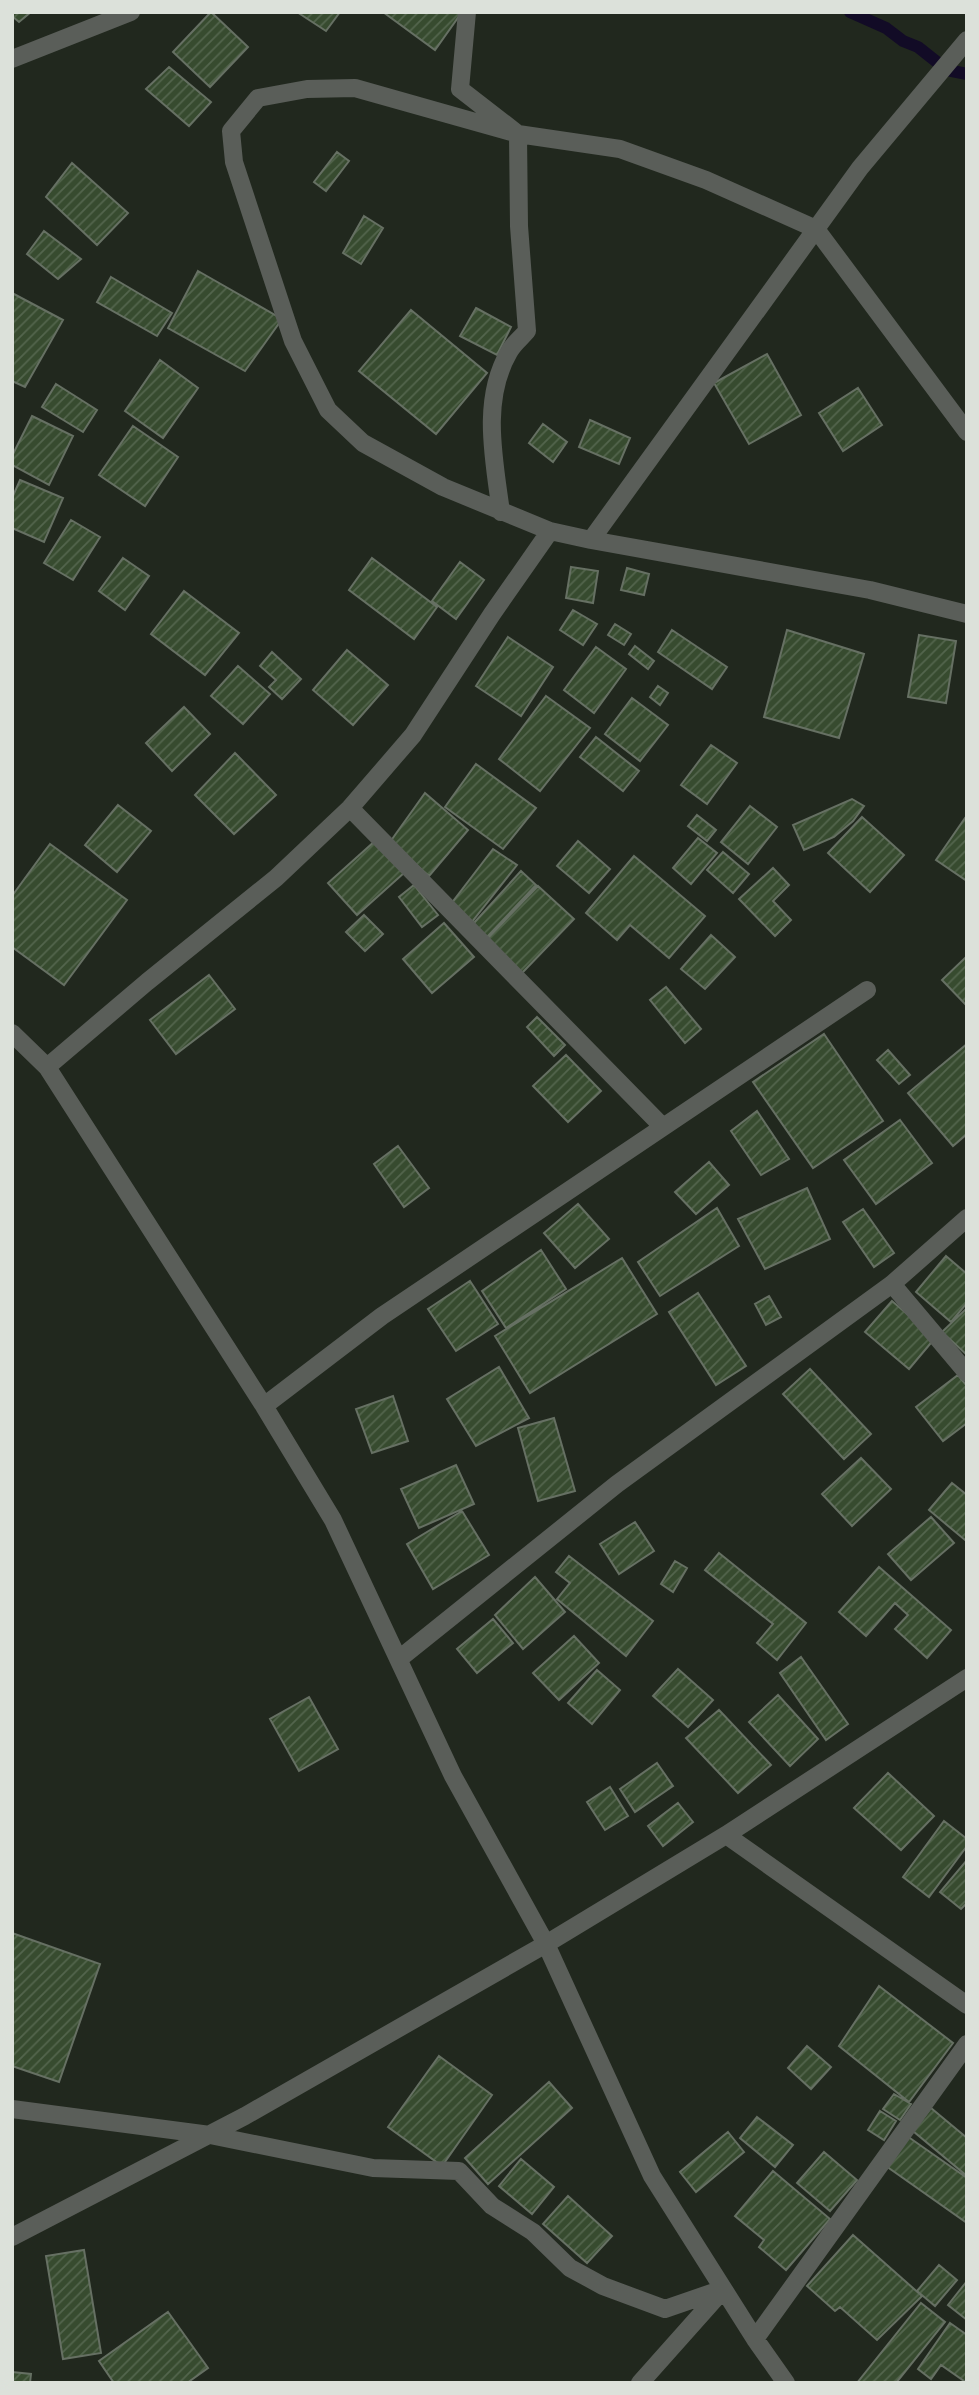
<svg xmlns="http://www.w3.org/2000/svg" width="979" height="2395" font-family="'Public Sans',sans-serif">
  <defs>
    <pattern id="building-hatch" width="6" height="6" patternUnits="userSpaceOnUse" patternTransform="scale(1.75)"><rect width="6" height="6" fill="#374b2f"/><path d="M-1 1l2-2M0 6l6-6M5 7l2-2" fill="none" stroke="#53654d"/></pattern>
  </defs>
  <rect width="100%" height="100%" fill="#21281e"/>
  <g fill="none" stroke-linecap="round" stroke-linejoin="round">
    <!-- stream -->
    <path stroke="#120b26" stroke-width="12" d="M850,12L886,28L903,41L918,47L947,70L967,74"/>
  </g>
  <!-- building -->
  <path fill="url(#building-hatch)" stroke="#667063" stroke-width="2" d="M12,12H31L19,22L12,16Z
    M211,12L248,47L210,87L173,52Z
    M297,12H340L326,31Z
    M383,12H462L435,50Z
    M169,67L211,102L189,126L146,89Z
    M337,152L349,161L326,191L314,182Z
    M72,163L128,213L97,245L46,197Z
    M364,216L383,228L361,264L343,253Z
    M44,231L81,259L58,279L27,254Z
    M198,271L282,319L245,371L168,328Z
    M111,277L172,313L157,336L97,302Z
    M12,293L63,320L25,387L12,381Z
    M476,308L511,327L497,355L460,336Z
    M411,310L487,373L436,434L359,371Z
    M767,354L801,415L749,444L714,383Z
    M160,360L198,388L163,438L125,411Z
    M56,384L97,410L83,432L42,407Z
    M858,388L882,425L843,451L819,413Z
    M32,416L73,436L49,485L12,465V456Z
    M590,420L630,438L619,464L579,447Z
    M543,424L567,442L553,462L529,443Z
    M133,426L178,457L145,506L99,475Z
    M20,480L63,498L44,542L12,528V498Z
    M71,520L100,537L73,580L44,563Z
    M123,558L149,576L125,610L99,591Z
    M372,558L437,607L414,639L349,590Z
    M460,562L484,580L456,619L432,601Z
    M571,567L598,571L593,603L566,598Z
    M627,568L649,574L644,595L621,590Z
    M184,591L239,633L205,675L151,634Z
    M573,610L597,624L583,645L560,630Z
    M615,624L631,634L624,645L608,635Z
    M672,630L727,667L712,689L658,652Z
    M787,630L864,654L839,738L764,717Z
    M919,635L956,641L946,703L908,697Z
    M508,637L553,667L521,716L476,686Z
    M635,646L654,661L648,669L629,654Z
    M596,647L626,669L594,713L564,690Z
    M347,650L388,685L353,725L313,690Z
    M272,652L301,679L282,699L269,687L276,680L260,666Z
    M238,666L270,694L243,724L211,696Z
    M658,686L668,693L660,705L650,697Z
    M546,696L590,728L540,791L499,759Z
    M632,698L668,725L640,761L605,734Z
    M184,707L210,734L172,771L146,743Z
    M596,737L639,771L623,791L580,757Z
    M711,745L737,763L707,804L681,785Z
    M235,753L276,795L234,834L195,795Z
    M476,764L536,808L503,849L445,807Z
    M425,793L468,830L429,876L390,842Z
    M852,799L864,806L853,821L834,837L804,850L793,825Z
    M118,805L151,831L117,872L85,845Z
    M750,806L777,827L748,864L721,842Z
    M697,815L716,830L707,841L688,826Z
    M862,817L904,855L870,892L828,853Z
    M965,818L967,819V881L936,860Z
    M698,838L717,853L691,884L673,868Z
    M375,841L404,873L357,915L328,883Z
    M578,841L610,869L589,893L557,866Z
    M50,844L127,900L64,985L12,947V896Z
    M493,849L517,865L471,923L451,904Z
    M723,852L749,874L733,893L707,870Z
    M634,856L705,916L669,958L630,925L617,940L586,913Z
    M773,868L789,885L773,901L791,920L775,936L739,899Z
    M521,871L536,885L487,937L473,924Z
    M414,885L438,915L422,927L399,897Z
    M538,886L574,919L522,973L487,939Z
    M364,915L383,934L365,951L346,932Z
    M444,923L474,957L432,993L403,959Z
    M711,935L735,957L705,989L681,969Z
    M967,956V1006L942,980Z
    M209,975L235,1009L176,1054L150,1020Z
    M666,987L701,1029L685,1043L650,1000Z
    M537,1017L565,1045L554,1056L527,1027Z
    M824,1034L883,1121L813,1168L753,1082Z
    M967,1044V1134L953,1146L908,1093Z
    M888,1050L910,1075L899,1084L877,1060Z
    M566,1055L601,1091L568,1122L533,1086Z
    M757,1111L789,1159L761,1175L731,1131Z
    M900,1120L932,1163L876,1204L844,1160Z
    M398,1146L429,1188L404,1207L374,1164Z
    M709,1162L729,1185L696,1214L675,1192Z
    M807,1188L830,1239L765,1269L738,1219Z
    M578,1204L609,1239L575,1268L544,1233Z
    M717,1208L739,1246L660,1296L638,1262Z
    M863,1209L894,1253L874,1267L843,1222Z
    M541,1250L566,1289L506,1328L482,1291Z
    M946,1256L967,1274V1303L951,1322L916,1292Z
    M622,1258L657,1314L530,1393L495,1336Z
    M470,1281L498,1324L456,1351L428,1309Z
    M698,1293L746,1366L716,1385L669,1312Z
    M769,1296L781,1317L766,1325L755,1304Z
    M892,1301L935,1338L909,1369L865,1332Z
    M967,1308V1355L942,1332Z
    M499,1367L529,1418L476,1446L447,1399Z
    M810,1369L871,1434L844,1459L783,1394Z
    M958,1375L967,1386V1423L943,1441L916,1407Z
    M393,1396L408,1441L372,1453L356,1409Z
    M554,1418L575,1491L538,1501L518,1428Z
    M861,1458L891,1489L852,1526L822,1494Z
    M456,1465L474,1504L419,1528L401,1489Z
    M952,1483L967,1495V1538L965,1540L929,1510Z
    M462,1511L489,1555L433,1589L407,1544Z
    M931,1517L954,1543L911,1580L888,1554Z
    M635,1522L654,1551L619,1574L600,1544Z
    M719,1553L806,1623L777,1660L757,1643L773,1624L705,1570Z
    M569,1556L653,1621L626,1656L557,1599L570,1583L556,1572Z
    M675,1561L687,1568L673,1592L661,1584Z
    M879,1567L951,1630L927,1658L895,1629L908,1615L895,1603L866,1636L839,1612Z
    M535,1577L565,1612L523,1649L495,1615Z
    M493,1619L513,1643L477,1673L457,1649Z
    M574,1636L599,1663L559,1700L533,1673Z
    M801,1657L848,1724L826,1740L780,1673Z
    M678,1669L713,1700L688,1727L653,1696Z
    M597,1670L620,1690L592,1724L568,1703Z
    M778,1695L818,1739L790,1766L749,1722Z
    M309,1697L338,1749L299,1771L270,1719Z
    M719,1710L771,1765L738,1793L686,1738Z
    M657,1763L673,1786L635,1812L620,1789Z
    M888,1773L934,1816L901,1850L854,1808Z
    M610,1787L628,1816L605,1830L587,1802Z
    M678,1803L693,1822L663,1846L648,1826Z
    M944,1821L967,1839V1846L929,1897L903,1877Z
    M967,1860V1903L961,1909L940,1892Z
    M12,1933L100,1964L59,2082L12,2066Z
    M879,1986L953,2043L909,2102L839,2046Z
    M807,2046L831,2067L811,2089L788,2068Z
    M439,2056L492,2095L442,2166L388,2127Z
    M549,2082L572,2108L488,2184L465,2158Z
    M894,2094L911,2104L900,2120L883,2109Z
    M931,2108L967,2138V2176L913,2131Z
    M880,2111L896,2121L884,2140L868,2130Z
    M757,2117L793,2145L775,2167L740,2138Z
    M728,2132L744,2152L696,2192L680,2172Z
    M907,2136L967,2178V2223L886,2166Z
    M824,2152L857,2180L830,2211L797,2183Z
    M521,2159L554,2187L532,2214L499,2186Z
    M773,2171L830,2219L786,2270L759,2247L764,2240L735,2216Z
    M568,2196L612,2236L587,2263L543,2224Z
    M853,2235L922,2296L877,2340L840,2307L835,2311L807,2286Z
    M84,2250L101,2353L63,2359L46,2256Z
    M939,2265L957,2280L935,2306L917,2291Z
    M967,2281V2320L948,2305Z
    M921,2303L945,2322L896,2383H857Z
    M168,2312L208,2368L187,2383H114L99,2361Z
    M950,2323L967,2335V2383L941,2365L931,2379L918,2369Z
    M12,2372L31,2374L30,2383H12Z"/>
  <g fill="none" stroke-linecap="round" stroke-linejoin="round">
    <!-- minor -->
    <path stroke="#5a5e59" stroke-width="18" d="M467,12L460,89L518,134L519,226L527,331C521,338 513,344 509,352C481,400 494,459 501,512
      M12,59L131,12
      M550,531L443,487L363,443L328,410L293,341L234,162L231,131L258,98L307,89L355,88L518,134L620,149L706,180L816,229L967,432
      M591,540L860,168L967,40
      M350,808L663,1127
      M12,1033L47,1067L264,1406L333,1520L453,1776L546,1944L652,2176L755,2339L786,2383
      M47,1067L147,982L276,878L350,808L413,735L492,614L550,531L591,540L870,590L967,614
      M892,1284L967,1373
      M264,1406L382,1316L867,990
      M399,1659L617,1484L892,1284L967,1218
      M726,1835L967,2005
      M12,2109L210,2135L373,2168L459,2171L492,2206L533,2232L570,2268L603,2286L665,2309L723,2289
      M12,2237L245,2116L546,1944L726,1835L967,1678
      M755,2339L967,2044
      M640,2383L721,2292"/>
  </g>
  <!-- border -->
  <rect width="979" height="2395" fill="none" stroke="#dce1da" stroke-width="28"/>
</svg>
